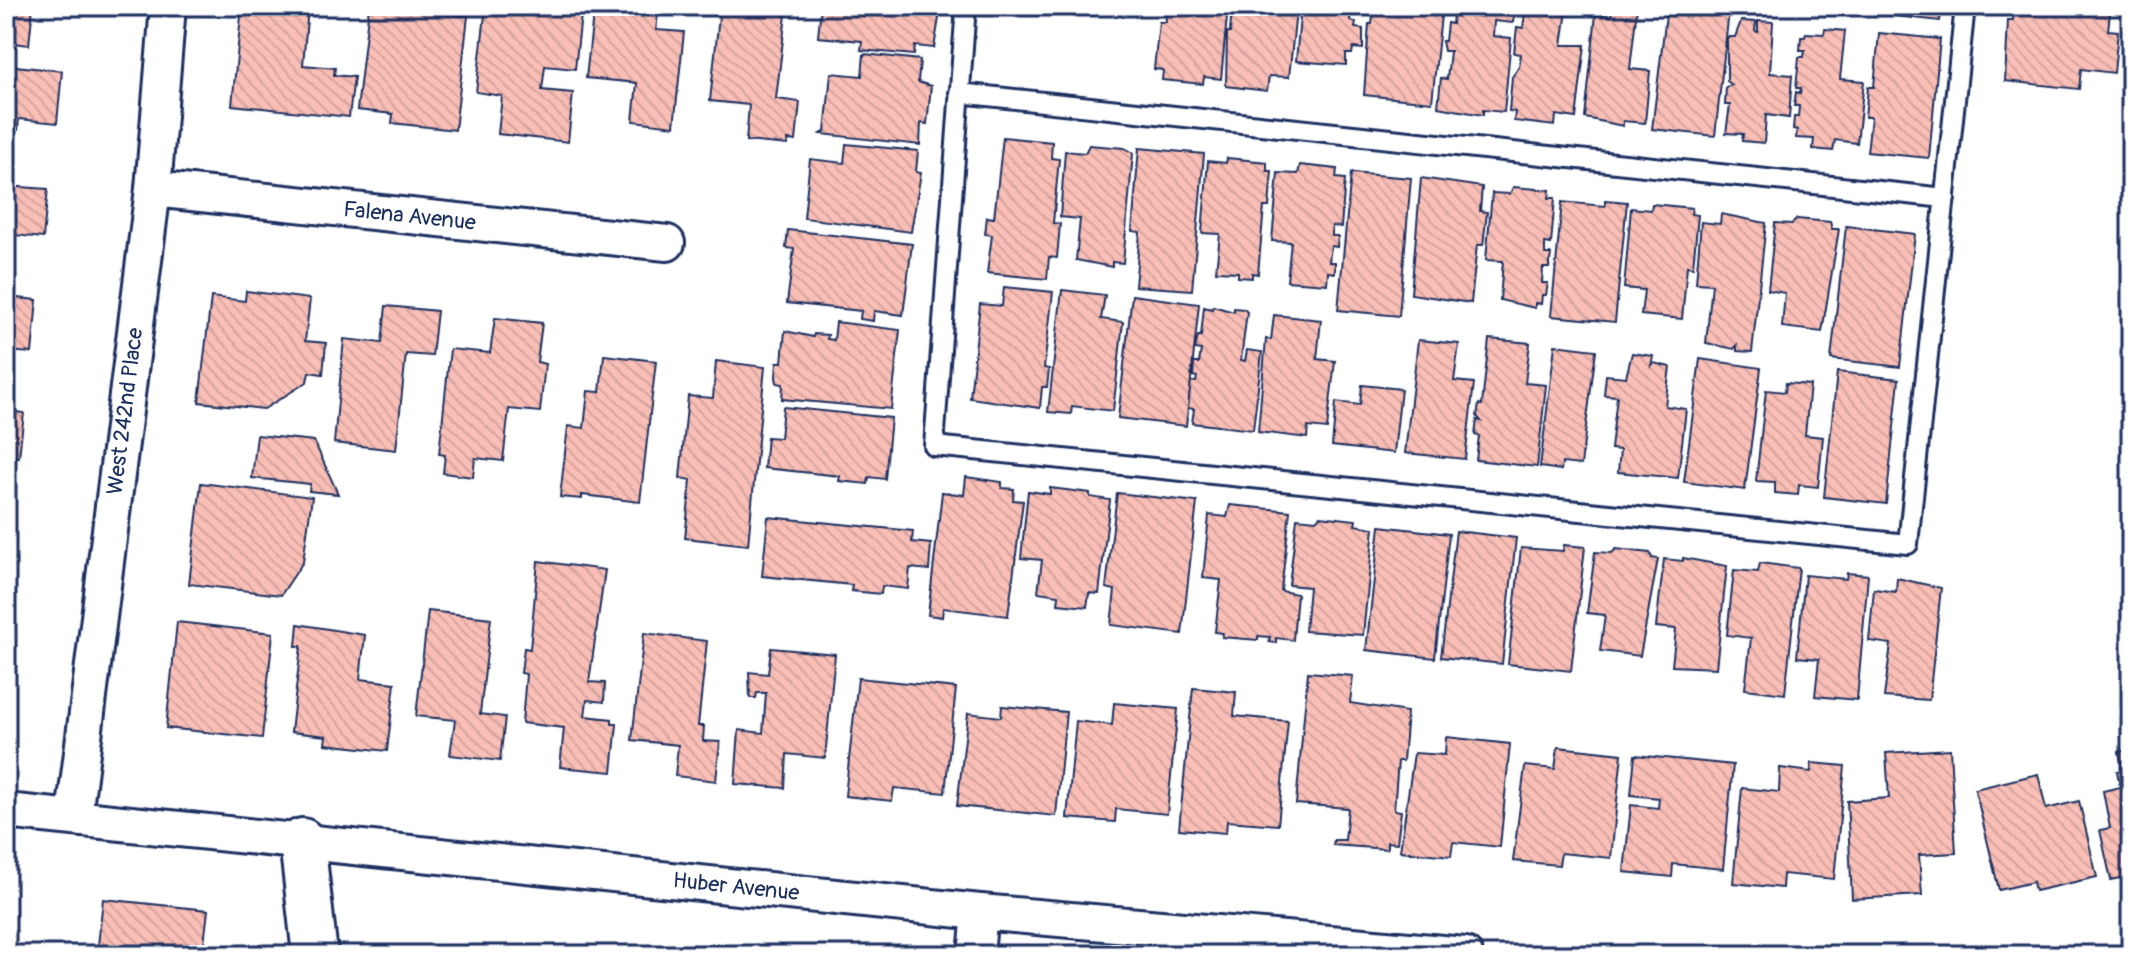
<svg xmlns="http://www.w3.org/2000/svg" width="2137" height="961" font-family="Pangolin,sans-serif">
  <defs>
    <pattern id="building-back-hatch" width="6" height="6" patternUnits="userSpaceOnUse" patternTransform="scale(2)"><rect width="6" height="6" fill="#f9beb5"/><path d="M-1 5l2 2M0 0l6 6M5-1l2 2" fill="none" stroke="#d5a49e"/></pattern>
  </defs>
  <rect width="100%" height="100%" fill="#fff"/>
  <filter id="ink" filterUnits="userSpaceOnUse"><feTurbulence type="fractalNoise" baseFrequency=".0125" numOctaves="2"/><feDisplacementMap in="SourceGraphic" scale="16" xChannelSelector="R" yChannelSelector="G"/><feConvolveMatrix kernelMatrix="1 2 1 2 8 2 1 2 1" color-interpolation-filters="sRGB"/></filter>
  <g filter="url(#ink)">
    <!-- building -->
    <path fill="url(#building-back-hatch)" stroke="#1b2f5e" stroke-width="2" d="M6,6H70L69,10L33,6L29,45L6,42Z
      M242,6L308,7L303,65L335,68L334,75L354,77L349,117L232,105Z
      M369,6H433L432,13L468,16L455,130L392,123L393,114L357,110Z
      M486,6H582L575,69L545,66L542,90L573,93L568,142L498,134L502,96L476,92Z
      M594,6H659L656,30L684,32L674,126L633,121L637,83L586,78Z
      M720,6H787L776,99L800,102L796,141L788,140V145L746,141L749,105L710,101Z
      M821,6H941L934,48L915,46L914,55L861,50L862,41L818,37Z
      M1165,6H1228L1221,79L1204,77L1203,84L1162,80L1163,70L1154,69L1159,22H1166Z
      M1232,6H1275L1274,9L1296,11L1289,77L1269,76L1267,91L1226,86L1227,32L1230,33Z
      M1301,6H1351L1350,21L1356,22L1355,28L1363,29V49L1353,48L1352,54H1346V65L1296,61Z
      M1374,6H1442L1432,102L1364,95L1369,24H1372Z
      M1454,6H1515L1513,23L1494,21L1493,36L1511,38L1504,112L1483,110V115L1438,107L1441,78L1447,79L1450,51H1444L1442,41H1445L1447,23L1452,24Z
      M1526,6L1567,11L1562,45H1585L1576,118L1556,115L1555,126L1514,121L1515,112L1509,111L1512,77L1519,67L1521,54L1514,53L1517,27L1523,28Z
      M1612,6L1637,8L1630,69L1650,71L1645,123L1623,121V126L1585,118L1596,14L1611,16Z
      M1667,6L1729,11L1715,136L1652,129Z
      M1870,6H1942L1940,21L1869,13Z
      M2014,6L2110,13L2108,30L2118,31L2114,73L2081,69L2079,89L2005,81L2008,20H2013Z
      M2095,6H2129L2128,10Z
      M1741,21L1756,22L1755,31L1758,32V21L1773,22L1770,73L1792,75L1789,118L1766,115L1764,143L1742,141L1743,134L1726,133L1730,105H1725L1726,87L1732,85L1727,81V37H1735Z
      M1825,29L1845,31L1840,79L1864,81L1857,143L1835,140L1833,151L1813,149L1814,139L1796,138L1797,130L1793,129L1794,117H1798L1799,106H1794L1796,92L1800,93L1801,88H1796L1799,57H1804L1805,50H1800L1801,37H1805L1806,33L1824,34Z
      M1879,33L1940,39L1929,158L1867,152L1871,117H1865L1868,87H1874Z
      M864,54L920,60L918,82L931,86L927,124L921,123L920,145L821,134L825,132L831,73L862,76Z
      M6,65L62,71L57,123L19,119L18,130L6,129Z
      M1003,137L1052,142L1051,158L1059,159L1053,223L1060,224L1057,258L1049,257L1047,279L987,273L992,235L985,234L987,217L994,218Z
      M846,144L918,151L916,172L921,173L911,232L804,218L810,159L844,163Z
      M1089,145L1124,148L1133,153L1123,263L1112,262V267L1076,260L1080,219L1060,217L1065,151L1085,153Z
      M1139,148L1204,154L1192,290L1135,286L1140,232L1132,231Z
      M1227,158L1267,162V171H1272L1269,207H1264L1258,274L1252,273V278L1238,277V272L1216,271L1220,234L1202,233L1208,161L1226,163Z
      M1300,165L1337,169L1336,178L1345,179L1341,227L1332,226V236H1338L1337,247L1331,246L1329,262H1335V273L1328,272L1327,284L1287,281L1291,242L1272,241L1278,173L1298,174Z
      M1351,173L1411,178L1399,316L1338,310Z
      M1421,178L1482,187L1480,211L1487,212L1483,245H1477L1471,303L1411,294Z
      M6,186L48,189L43,238L15,235L10,280L6,279Z
      M1513,187L1550,190L1549,198H1555L1551,244L1545,243V254H1551L1549,268H1543L1542,283H1548L1546,295H1542L1541,304L1535,303V308L1500,300L1503,261L1486,260L1492,193L1510,194Z
      M1605,200L1627,202L1615,322L1551,316L1562,202L1605,206Z
      M1652,204L1692,208L1691,214L1698,215L1693,267L1687,266L1682,319L1641,315L1644,290L1624,288L1631,208L1651,210Z
      M1721,214L1766,223L1752,352L1737,351V345L1734,349L1706,343L1712,284L1696,283L1701,222L1720,224Z
      M1797,219L1830,222L1832,229H1839L1822,332L1782,327L1785,293L1768,290L1775,223L1792,224Z
      M1846,226L1915,234L1900,367L1831,359Z
      M788,230L912,244L903,315L874,311L873,321L860,319L861,311L787,303L794,249L786,248Z
      M1004,287L1053,292L1044,368L1049,369L1047,387H1042L1040,408L970,398L980,304L1002,306Z
      M1062,290L1105,295L1101,319L1123,322L1113,411L1072,406L1071,414L1048,412Z
      M246,291L310,299L305,341L326,343L323,374L309,372L307,382L264,409L199,402L211,297L245,301Z
      M1132,295L1199,304L1186,426L1118,418Z
      M6,297L37,300L32,353L6,351Z
      M386,306L437,311L432,356L406,354L396,450L334,443L344,339L382,343Z
      M1213,306L1234,312V308L1244,309L1247,312L1241,360L1245,361L1247,350L1262,352L1253,430L1192,423L1194,409L1188,408L1191,381L1196,382L1197,377L1193,376L1194,363H1199L1201,350L1195,349L1198,336H1201L1204,307L1212,309Z
      M1274,315L1321,320L1317,359L1335,361L1327,429L1308,427L1307,438L1258,432L1266,339L1271,340Z
      M495,318L542,323L537,362L545,364L540,412L509,409L503,461L475,458L473,477L443,473L445,455L439,454L450,349L490,353Z
      M836,322L900,330L891,409L782,399L783,384L777,383L776,377L777,362H782L785,331L813,337L814,334L828,335L827,339L834,340Z
      M1489,339L1530,343L1525,383L1546,385L1537,467L1476,460L1479,436L1475,435L1477,420L1481,421L1477,416L1479,404L1482,405Z
      M1418,340L1459,344L1454,381L1474,383L1465,459L1405,453Z
      M1555,345L1596,350L1581,465L1562,463L1561,470L1540,467Z
      M1632,353L1653,356L1651,366L1654,363L1670,367L1665,406L1686,409L1678,478L1618,472L1620,450L1611,449L1617,396L1604,395L1606,375L1626,377Z
      M604,355L656,361L640,502L582,495V499L560,497L568,426L584,428L588,391L600,392Z
      M1700,359L1761,368L1745,490L1684,482Z
      M716,361L765,367L748,545L685,538L691,480L680,478L688,396L713,398Z
      M1837,372L1899,379L1886,504L1824,497Z
      M1786,383L1810,385L1805,435L1823,437L1818,487L1799,485L1798,495L1775,493V482L1756,481L1766,390L1785,392Z
      M1362,385L1401,389L1394,453L1332,446L1336,402L1360,405Z
      M783,407L891,418L885,479L869,477L868,484L839,481L840,476L764,468L767,437L780,438Z
      M6,411L24,413L19,457L6,456Z
      M257,435L314,441L338,494L309,491L310,484L252,478Z
      M966,477L1002,482V488L1014,489L1013,500L1023,501L1008,616L943,608L942,617L928,615L942,492L964,495Z
      M201,483L312,497L303,562L281,595L189,584Z
      M1050,488L1090,493V497L1110,500L1099,594L1089,593L1087,607L1058,604L1059,595L1038,592L1042,560L1021,558L1028,491L1050,494Z
      M1117,493L1197,502L1182,634L1111,625L1115,590L1106,588Z
      M1230,505L1290,511L1281,591L1297,594L1293,640L1276,638V643L1269,642L1270,637L1258,636V640L1222,637L1223,633L1215,632L1221,580L1203,578L1209,515L1227,517Z
      M1320,516L1356,520L1355,525L1374,528L1363,635L1305,631L1309,587L1289,585L1297,518L1316,520Z
      M768,517L913,531L912,542L931,544L929,570L910,568L908,589L882,586L881,594L851,591L852,585L762,576Z
      M6,524L14,525L8,575L6,574Z
      M1380,526L1449,534L1435,658L1366,650Z
      M1456,531L1516,538L1502,664L1441,657Z
      M1564,545L1585,547L1571,671L1508,664L1521,548L1563,551Z
      M1616,549L1650,553L1652,558L1658,559L1640,656L1600,651L1605,615L1587,613L1595,552L1612,553Z
      M1683,558L1727,566L1716,668L1672,666L1676,629L1656,627L1664,559L1683,561Z
      M538,561L605,570L589,682L605,683L604,702L587,700L585,716L612,719V724H617L612,772L560,767L564,728L522,723L526,674L521,673L524,648L530,649Z
      M1760,563L1799,568L1785,694L1745,689L1751,638L1727,635L1734,570L1758,572Z
      M1847,573L1868,575L1857,700L1815,696L1819,659L1797,657L1805,575L1846,579Z
      M1897,578L1941,588L1929,700L1884,697L1891,644L1869,641L1874,589L1896,592Z
      M428,611L491,618L480,714L505,717L500,761L450,755L455,720L416,716Z
      M177,622L273,633L262,738L166,728Z
      M298,624L365,635L360,679L395,683L387,751L325,744L326,736L291,732L301,646H296Z
      M644,633L707,641L698,726H704L703,741L720,742L716,781L675,776L678,745L632,740Z
      M771,648L835,654L825,758L787,754L785,788L735,784L739,730L763,733L766,693H757L756,698H750L749,672L768,674Z
      M1308,672L1353,676L1350,703L1407,712L1403,761H1398L1394,810L1401,811L1397,843L1387,842V849L1333,845L1334,840H1345L1348,808L1296,804Z
      M858,678L956,688L945,793L894,788L892,801L845,796Z
      M1193,688L1236,692L1234,716L1288,721L1278,825L1227,821L1226,833L1179,829Z
      M1114,703L1178,709L1167,814L1116,809L1115,822L1067,818L1076,721L1112,725Z
      M1002,706L1066,712L1056,816L957,806L968,713L1001,717Z
      M1446,737L1510,744L1500,847L1453,842L1451,856L1400,851L1414,753L1445,755Z
      M1558,747L1622,754L1611,858L1561,853L1559,865L1513,861L1525,766L1555,769Z
      M1950,749L1956,853L1919,855L1922,895L1852,899L1847,801L1889,798L1886,753Z
      M2131,749V876L2111,880L2100,830L2110,828L2103,791L2120,787L2117,771L2123,770L2119,752Z
      M1635,755L1733,765L1723,869L1673,864L1672,877L1624,872L1631,805L1658,808L1659,798L1631,795Z
      M1812,763L1845,766L1834,879L1783,874L1782,888L1733,883L1742,788L1779,792L1780,768L1811,772Z
      M2038,774L2046,809L2079,801L2097,877L2035,891L2033,882L1999,890L1975,789Z
      M103,899L208,910L204,944L213,945L211,955H97Z"/>
    <g fill="none" stroke-linecap="round" stroke-linejoin="round">
      <!-- lane casing -->
      <g stroke="#1b2f5e" stroke-width="24">
        <path id="lane" d="M966,6L934,446L1908,544L1965,6
          M959,93L1945,198"/>
      </g>
      <!-- street casing -->
      <g stroke="#1b2f5e" stroke-width="40">
        <g id="street">
          <path id="s1" d="M153,189L667,243"/>
          <path id="s2" d="M6,811L980,912L1465,955"/>
          <path id="s3" d="M74,816L153,189L168,6"/>
          <path d="M976,955L980,912"/>
        </g>
      </g>
      <!-- secondary casing -->
      <g stroke="#1b2f5e" stroke-width="50">
        <path id="secondary" d="M302,841L315,955"/>
      </g>
      <!-- lane -->
      <use href="#lane" stroke="#fff" stroke-width="18"/>
      <!-- street -->
      <use href="#street" stroke="#fff" stroke-width="34"/>
      <!-- secondary -->
      <use href="#secondary" stroke="#fff" stroke-width="44"/>
    </g>
  </g>
  <g text-anchor="middle" dominant-baseline="central" stroke-width="6" stroke-linejoin="round" paint-order="stroke">
    <!-- street labels -->
    <g font-size="22" fill="#1b2f5e" stroke="#fff">
      <text stroke="none"><textPath href="#s1" startOffset="258">Falena Avenue</textPath></text>
      <text stroke="none"><textPath href="#s3" startOffset="408">West 242nd Place</textPath></text>
      <text stroke="none"><textPath href="#s2" startOffset="734">Huber Avenue</textPath></text>
    </g>
  </g>
  <!-- margin -->
  <rect width="2137" height="961" fill="none" stroke="#fff" stroke-width="32"/>
  <rect x="16" y="16" width="2105" height="929" fill="none" stroke="#1b2f5e" stroke-width="3" filter="url(#ink)"/>
</svg>
